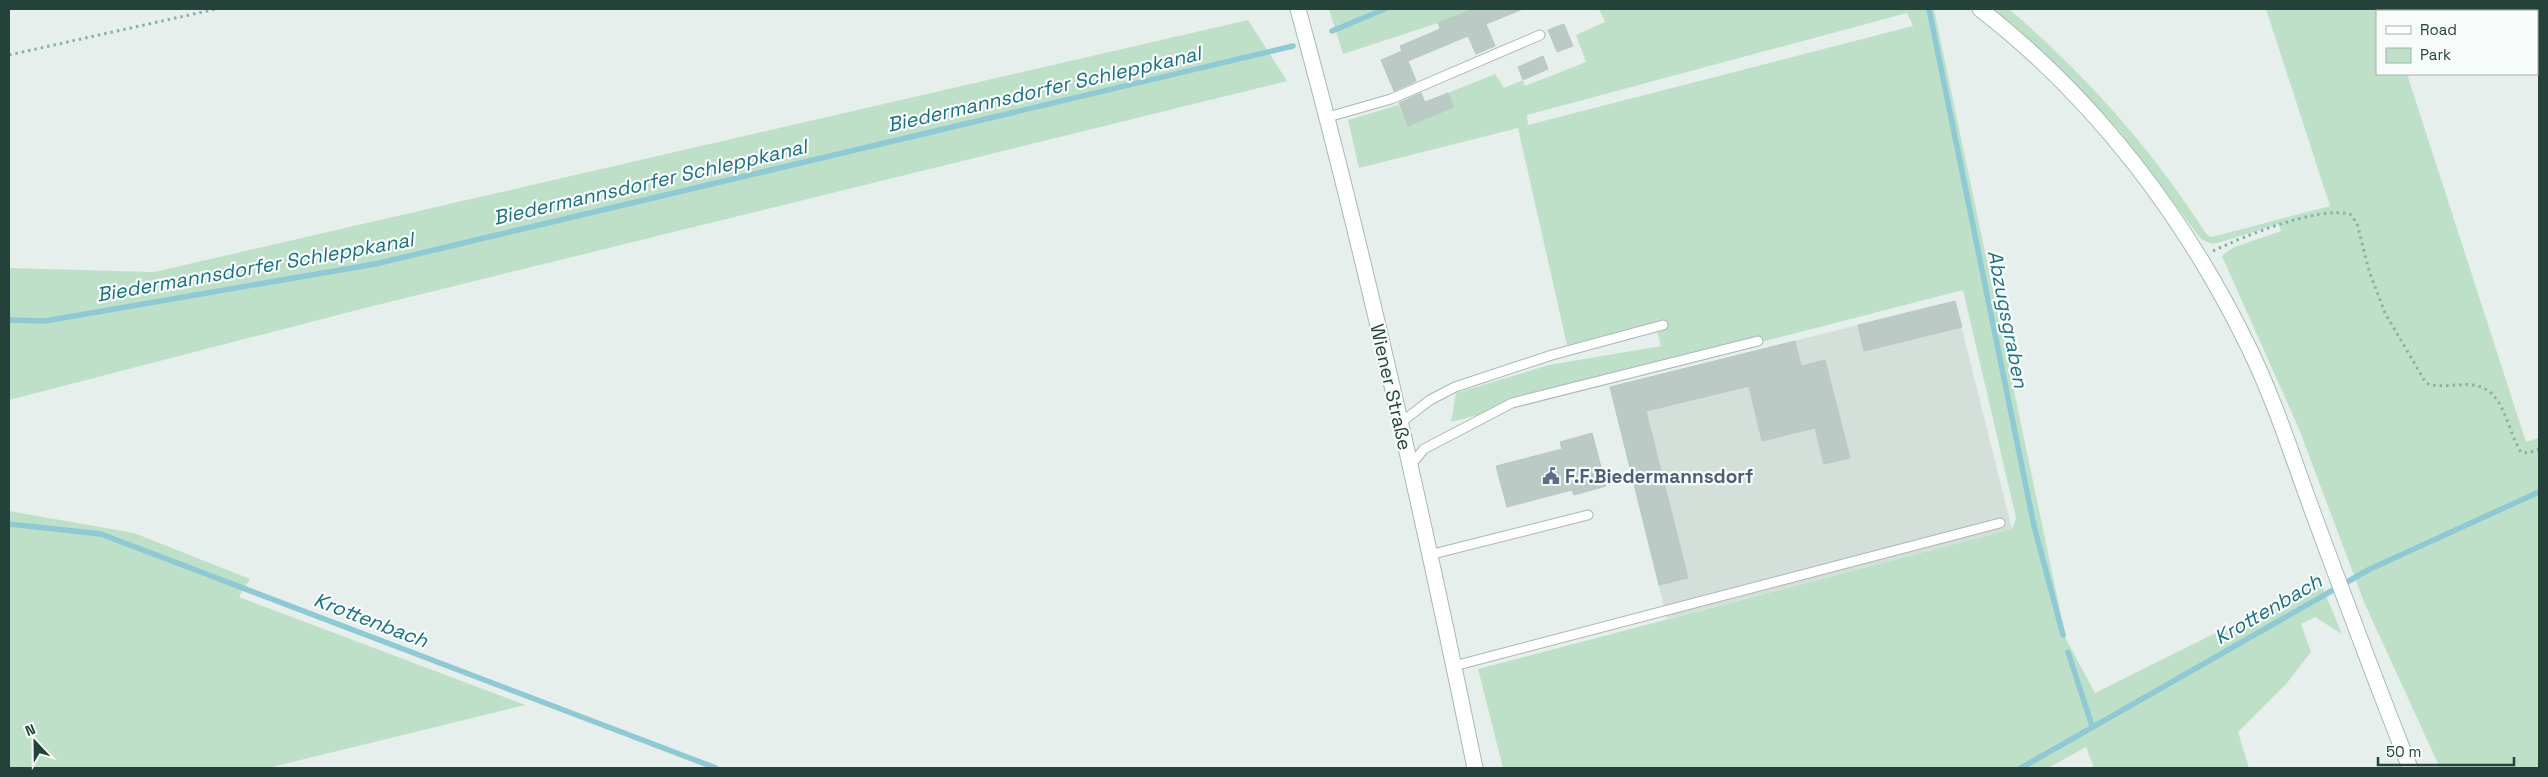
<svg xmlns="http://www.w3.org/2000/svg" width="2548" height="777" font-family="'Space Grotesk',sans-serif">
  <rect width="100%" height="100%" fill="#e6efeb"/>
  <!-- built -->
  <path fill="#d4dfda" d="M1955,301L2012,529L1667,619L1610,387Z"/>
  <!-- green -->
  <path fill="#bfe0c8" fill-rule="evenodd" d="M1329,9H1473L1438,23L1343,54Z
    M1599,9H1934L2066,639L2095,693L2320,581L2342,634L2315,617L2301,624L2311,652L2287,683L2238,732L2249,768H2094L2086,747L2048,768H1503L1478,669L2012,529L2016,518L1963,290L1451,422L1456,393L1549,365L1661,346L1655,324L1567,345L1518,128L1359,168L1348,120L1398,105L1409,126L1454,107L1448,93L1495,74L1504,88L1523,80L1525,86L1586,62L1576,35L1605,22ZM1907,13L1913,26L1528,125L1527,115Z
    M1994,9H2009C2086,75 2152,149 2207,235L2212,237L2330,206L2266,9H2386L2387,11H2377V74H2407L2526,442L2539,438V768H2440L2364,602L2299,429L2222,256L2232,248L2281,231L2279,224L2221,242L2212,244L2201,239L2118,129L2056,64Z
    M1248,20L1287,81L357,310L9,400V268L154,272Z
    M9,511L134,533L250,579L239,597L525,705L268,768H9Z"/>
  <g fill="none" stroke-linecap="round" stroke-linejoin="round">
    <!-- stream -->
    <path stroke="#8ec9d4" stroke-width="5.5" d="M1929,9L2034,526L2063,635
      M1332,31L1385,9
      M9,320L45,321L375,264L1293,46
      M9,524L101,534L716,768
      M2068,652L2092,726
      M2021,768L2370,569L2539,492"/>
  </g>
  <!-- building -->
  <path fill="#bbcac4" stroke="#b8c9c2" d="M1473,9H1523L1486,24L1495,46L1476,54L1468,36L1408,61L1416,81L1394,91L1381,60L1402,51L1400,46L1440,29L1438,23Z
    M1564,24L1573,46L1557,52L1548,30Z
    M1543,56L1548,69L1523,80L1518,67Z
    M1421,93L1425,102L1448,93L1454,107L1408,126L1399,103Z
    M1955,301L1962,327L1864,351L1858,325Z
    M1795,341L1801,366L1825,360L1850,458L1824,464L1815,428L1762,441L1749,386L1646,411L1688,578L1659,585L1610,387Z
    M1592,433L1606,486L1574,495L1572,490L1507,507L1496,466L1562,449L1560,442Z"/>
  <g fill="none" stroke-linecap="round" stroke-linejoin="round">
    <!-- lane casing -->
    <g stroke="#a8b8b2" stroke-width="11">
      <path id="lane" d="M1328,117L1391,99L1540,35
        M1399,424L1430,400L1455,387L1552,355L1663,325
        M1410,466L1424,449L1512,403L1758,341
        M1429,555L1588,515
        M1454,666L2000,523"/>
    </g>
    <!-- street casing -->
    <g stroke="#a8b8b2" stroke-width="17">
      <path id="street" d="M1298,9C1366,258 1423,515 1475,768"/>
    </g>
    <!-- secondary casing -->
    <g stroke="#a4bbb3" stroke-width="17">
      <path id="secondary" d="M1980,9C2095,98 2186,218 2249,348C2276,403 2294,462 2315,518C2346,602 2377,685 2410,768"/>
    </g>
    <!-- path -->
    <path stroke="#86b3a5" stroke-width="3" stroke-dasharray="2.5 4" stroke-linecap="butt" d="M9,55L216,9
      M2213,251C2244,236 2318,206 2350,214L2357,223L2369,271L2385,313L2426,383C2441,389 2457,383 2473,385C2505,389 2506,429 2521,452L2528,453L2539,449"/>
    <!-- lane -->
    <use href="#lane" stroke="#fff" stroke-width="9"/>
    <!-- street -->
    <use href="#street" stroke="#fff" stroke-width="15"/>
    <!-- secondary -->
    <use href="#secondary" stroke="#fff" stroke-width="15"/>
  </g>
  <!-- icons -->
  <defs>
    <g id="civic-bare" transform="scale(1.35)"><path d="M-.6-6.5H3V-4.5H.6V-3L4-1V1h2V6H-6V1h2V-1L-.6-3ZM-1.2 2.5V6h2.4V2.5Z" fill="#5c6f8a" stroke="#f7fbf9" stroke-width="2.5" paint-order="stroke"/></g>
  </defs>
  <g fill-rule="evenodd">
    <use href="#civic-bare" x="1551" y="476"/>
  </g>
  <g text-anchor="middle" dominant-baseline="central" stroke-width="4.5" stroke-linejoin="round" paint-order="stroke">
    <!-- street labels -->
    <g font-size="19" fill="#24423a" stroke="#f7fbf9">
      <text transform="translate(1391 387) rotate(77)">Wiener Straße</text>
    </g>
    <!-- service labels -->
    <g font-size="19" font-weight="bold" fill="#4e5e75" stroke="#f7fbf9" text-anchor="start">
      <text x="1565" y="476">F.F.Biedermannsdorf</text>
    </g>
    <!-- water labels -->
    <g font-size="20" font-style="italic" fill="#1c6f80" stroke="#f7fbf9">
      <text transform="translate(1044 89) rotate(-13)">Biedermannsdorfer Schleppkanal</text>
      <text transform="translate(650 182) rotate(-13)">Biedermannsdorfer Schleppkanal</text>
      <text transform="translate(255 267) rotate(-10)">Biedermannsdorfer Schleppkanal</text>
      <text transform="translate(2008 319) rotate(79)">Abzugsgraben</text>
      <text transform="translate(2268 609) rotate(-30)">Krottenbach</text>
      <text transform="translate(371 620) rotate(21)">Krottenbach</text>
    </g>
  </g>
  <!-- border -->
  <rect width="2548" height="777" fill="none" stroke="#24423a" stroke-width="20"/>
  <!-- legend -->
  <rect x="2376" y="10" width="162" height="65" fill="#f7fbf9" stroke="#a3b1ad"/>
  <rect x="2386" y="26" width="25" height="8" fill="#ffffff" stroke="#a3b1ad"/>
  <text x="2420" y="35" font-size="15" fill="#24423a">Road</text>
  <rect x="2386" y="48" width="25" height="15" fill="#bfe0c8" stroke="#a3b1ad"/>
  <text x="2420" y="60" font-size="15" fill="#24423a">Park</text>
  <!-- north arrow -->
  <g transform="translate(35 742) rotate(338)" stroke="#f7fbf9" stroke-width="4" paint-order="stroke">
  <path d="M0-4L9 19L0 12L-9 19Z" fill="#24423a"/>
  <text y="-8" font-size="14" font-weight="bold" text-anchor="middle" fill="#24423a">N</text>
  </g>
  <!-- scale -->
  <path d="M2378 757v8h136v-8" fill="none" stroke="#24423a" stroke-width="2.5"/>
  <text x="2386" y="757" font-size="15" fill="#24423a" stroke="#f7fbf9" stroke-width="4" paint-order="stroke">50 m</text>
</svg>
